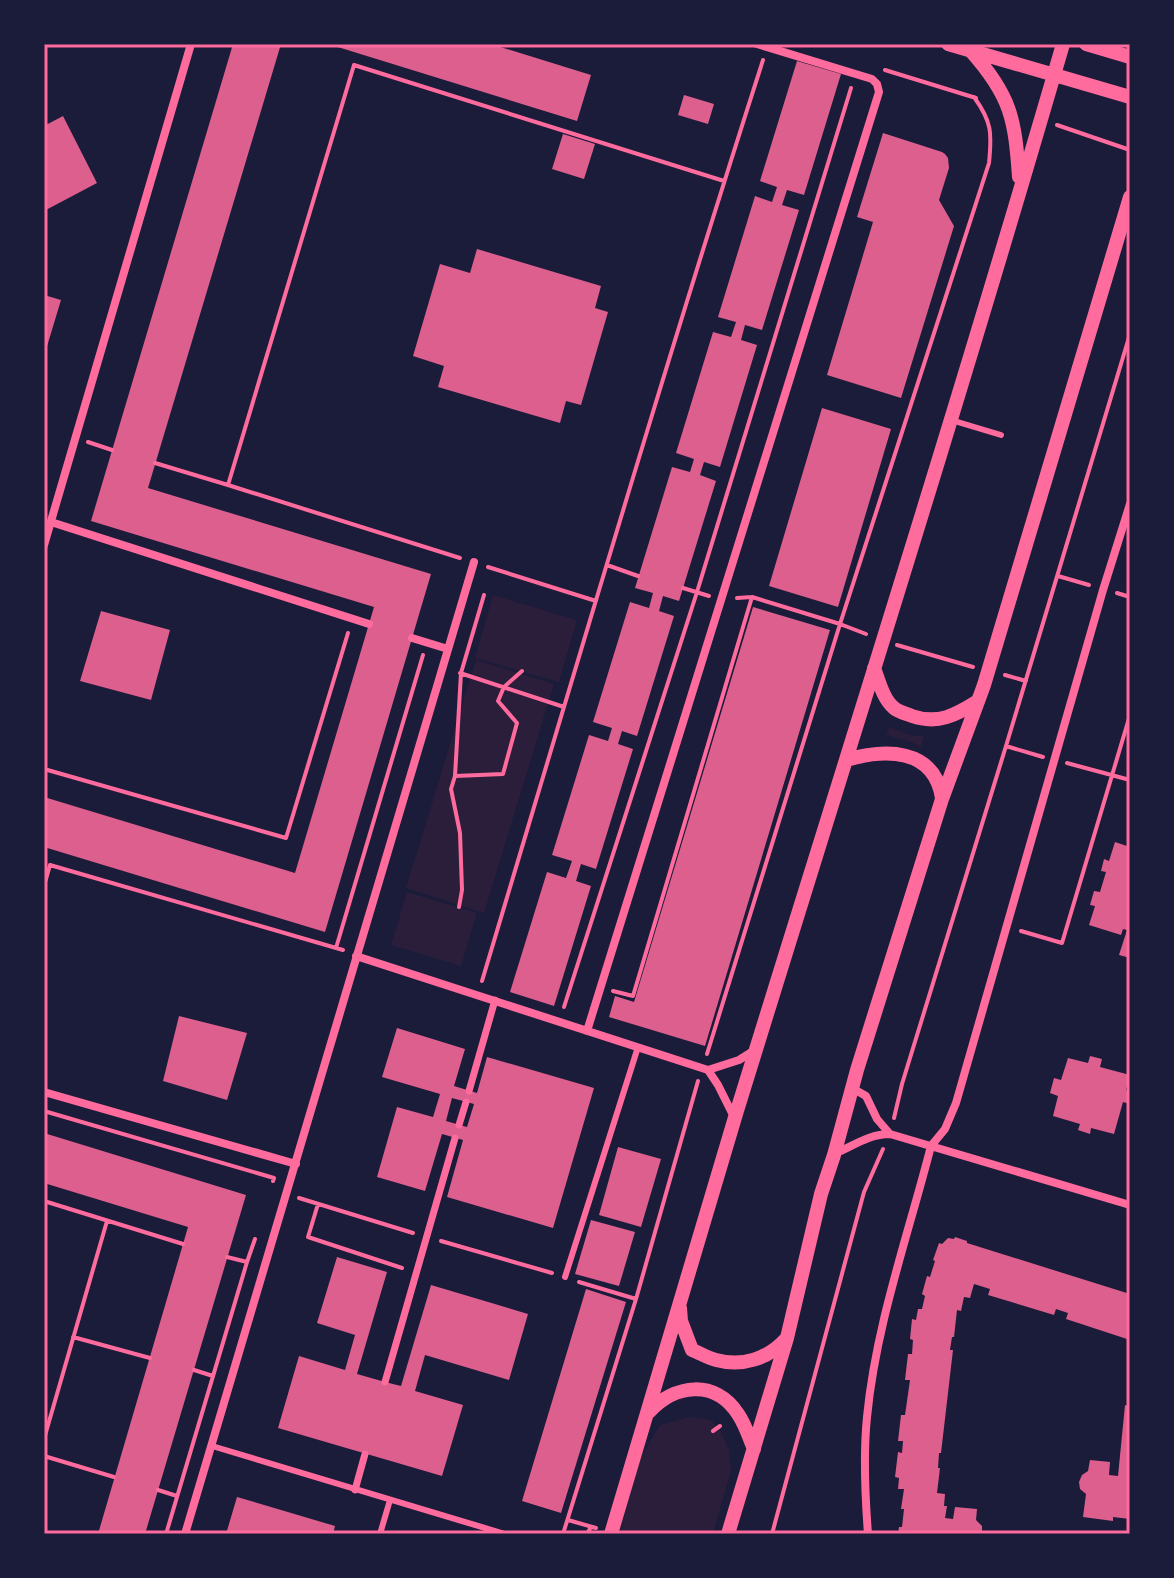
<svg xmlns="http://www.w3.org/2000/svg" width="1174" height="1578" font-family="'Roboto Condensed',sans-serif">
  <rect width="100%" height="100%" fill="#1b1b3a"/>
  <!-- green -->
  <path fill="#2a1e3b" d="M493,595L577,620L559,682L475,658Z
    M476,660L554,684L484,913L406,888Z
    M889,727L910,735L924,736L921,747L909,741L886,735Z
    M407,892L477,913L461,966L391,945Z
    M690,1417L711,1420L720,1430L729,1450L731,1471L713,1534H619L641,1457L660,1425Z"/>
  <!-- building -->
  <path fill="#dd5f8e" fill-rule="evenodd" d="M233,44H281L148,488L431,574L325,932L44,847V797L295,873L374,607L91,521Z
    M328,44H491L591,75L577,121Z
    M797,61L841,74L804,195L787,190L782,205L799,210L762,330L745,325L741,340L757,345L720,467L704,462L700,475L716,481L679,601L663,596L659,611L674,616L637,736L622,731L618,744L633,749L596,869L581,864L576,881L591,886L554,1006L510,992L547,872L566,878L572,861L552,855L589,735L608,741L612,728L593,722L630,602L649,608L653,593L635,588L672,467L690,472L694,459L676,453L713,332L731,337L736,322L718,317L755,196L772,202L777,187L760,181Z
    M684,95L714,104L708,124L678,115Z
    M63,116L97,183L44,211V126Z
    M883,133L942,152L945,154L948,158L949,168L939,200L954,226L901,398L827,375L873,222L857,217Z
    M563,134L595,144L584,179L552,169Z
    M477,249L601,286L595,308L608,312L581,405L566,401L560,423L438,387L444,366L413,356L440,264L470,273Z
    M44,295L61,300L45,353H44Z
    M822,408L891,429L838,607L769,586Z
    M753,607L830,630L705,1046L609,1017L615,996L634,1002Z
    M101,611L170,630L151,700L80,681Z
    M1115,842L1130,847V958L1119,955L1127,930L1123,929L1121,935L1089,925L1095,906L1090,905L1094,891L1100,892L1106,872L1101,871L1104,859L1109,861Z
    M179,1016L247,1033L227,1100L163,1081Z
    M397,1028L465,1049L454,1086L477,1093L487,1057L594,1088L553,1228L447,1197L463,1140L442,1134L425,1191L377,1177L397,1107L433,1117L440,1094L382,1077ZM452,1098L474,1104L467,1127L446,1121Z
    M1090,1056L1102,1059L1100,1067L1130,1075L1126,1090L1130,1092V1104L1123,1102L1114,1134L1091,1128L1090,1134L1078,1130L1080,1124L1053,1116L1058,1096L1050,1093L1054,1078L1061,1080L1068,1058L1088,1063Z
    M44,1133L246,1195L145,1534H98L188,1227L44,1183Z
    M618,1147L661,1159L641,1227L599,1215Z
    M591,1220L635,1232L619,1286L575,1274Z
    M955,1237L967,1241V1243L1130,1294V1340L1066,1319L1068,1313L1056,1309L1054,1315L988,1295L990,1289L974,1284L970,1298L964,1297L961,1311L957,1310L954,1337H952L950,1350H953L941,1453H939L938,1468H940L937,1493L945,1494L944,1506H947L945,1518L953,1519L955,1507L977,1509L976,1520L982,1526V1534H898L899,1527H902L904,1509H901L904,1489H898L899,1478L895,1477L898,1452L902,1453L903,1441H898L901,1415H905L910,1380H905L908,1354H912L913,1340L910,1339L912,1319L916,1320L918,1309H922L925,1296L922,1294L927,1276L930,1277L935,1261L933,1260L939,1243L942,1244L948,1238L954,1239Z
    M337,1257L387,1272L357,1374L385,1382L401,1386L431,1285L528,1314L509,1380L425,1355L415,1391L463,1405L442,1476L278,1428L299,1356L345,1370L355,1335L317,1323Z
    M586,1289L626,1302L561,1513L522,1501Z
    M1125,1405L1130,1406V1519L1113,1517V1521L1083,1517L1086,1494L1080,1489L1079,1482L1082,1475L1088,1471L1090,1460L1110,1462L1109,1475L1118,1476Z
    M237,1497L335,1526L333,1534H226Z"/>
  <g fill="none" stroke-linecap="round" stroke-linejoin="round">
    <!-- path -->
    <path stroke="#ff6b9d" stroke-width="4" d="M885,70L976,98
      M1057,125L1130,150
      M88,442L112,450
      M155,463L228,485
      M460,558L228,485L354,65L724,181
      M607,565L638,576
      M488,567L596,601
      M1058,576L1089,585
      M683,588L709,596
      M1117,593L1130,597
      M737,598L752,597L840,624L866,634
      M897,645L973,667
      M460,673L564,707
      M1005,675L1026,681
      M1006,746L1043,757
      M1067,763L1130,780
      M44,769L286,838L348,633
      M455,776L503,774L517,723L498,701L504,687L522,671
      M44,886L50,865L343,950
      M459,907L462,890L460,833L451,789L455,776L461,673L484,595
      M1021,931L1062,943L1130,715
      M336,948L423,655
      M482,981C574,674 665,365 763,60
      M613,991L633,996L752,597
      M564,1007L697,592L851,88
      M707,1054L840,624L989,163C992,133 992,122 974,97
      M44,1111L274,1178L273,1181
      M894,1118L902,1084L1006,746L1130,334
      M299,1198L413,1233
      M44,1201L183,1244
      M318,1204L308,1237L402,1268
      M441,1241L552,1273
      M227,1257L247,1262L255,1239
      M579,1282L636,1299
      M73,1337L150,1358
      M194,1370L213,1376
      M713,1431L720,1426
      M44,1439L107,1221
      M44,1456L114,1477
      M158,1490L177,1496
      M568,1520L596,1528
      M166,1534L247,1262
      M563,1534L636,1299L698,1081
      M587,1534L591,1527
      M772,1534L864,1192L883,1149"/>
    <!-- service -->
    <path stroke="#ff6b9d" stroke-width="6" d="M951,420L1001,435
      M565,1277L638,1047
      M212,1446L505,1534
      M380,1534L390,1500"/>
    <!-- pedestrian -->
    <path stroke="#ff6b9d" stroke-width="7" d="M469,1091L495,1000
      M459,1125L466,1102
      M385,1382L455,1138
      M355,1490L365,1454"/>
    <!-- minor -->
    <path stroke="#ff6b9d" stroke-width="8" d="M51,522L369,624
      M44,545L191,44
      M412,638L448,649
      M356,956L708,1070L718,1085L734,1117
      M587,1031L879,92L877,84L872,79L757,44
      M708,1070L739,1060L755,1050
      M852,1088L866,1096L877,1119L890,1134
      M44,1092L296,1164
      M834,1154C853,1146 869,1134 890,1134L1130,1205
      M185,1534L474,562
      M868,1534C865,1495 863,1456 867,1417C876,1324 908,1236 931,1146L945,1129L956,1103L1103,590L1130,504"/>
    <!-- tertiary -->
    <path stroke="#ff6b9d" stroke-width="14" d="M948,44L1130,97
      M1086,44L1130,57
      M971,51C1011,96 1015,119 1019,177
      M874,668C879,681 883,699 894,708C899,712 907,714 912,716C938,725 956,715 978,701
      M846,760C884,749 934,747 942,798
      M680,1308L681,1321L692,1350C700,1353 708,1358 716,1360C742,1367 768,1359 786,1339
      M649,1412C675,1384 715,1379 738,1414C745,1424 749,1437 754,1449
      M611,1534C654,1394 693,1254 736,1114C846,758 959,402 1063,44
      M728,1534L787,1338L821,1194L834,1155L857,1070L942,799L984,685L1130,197"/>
  </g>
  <!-- border -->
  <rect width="1174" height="1578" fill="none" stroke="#1b1b3a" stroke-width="92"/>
  <rect x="46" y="46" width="1082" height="1486" fill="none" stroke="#ff6b9d" stroke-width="3"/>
</svg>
